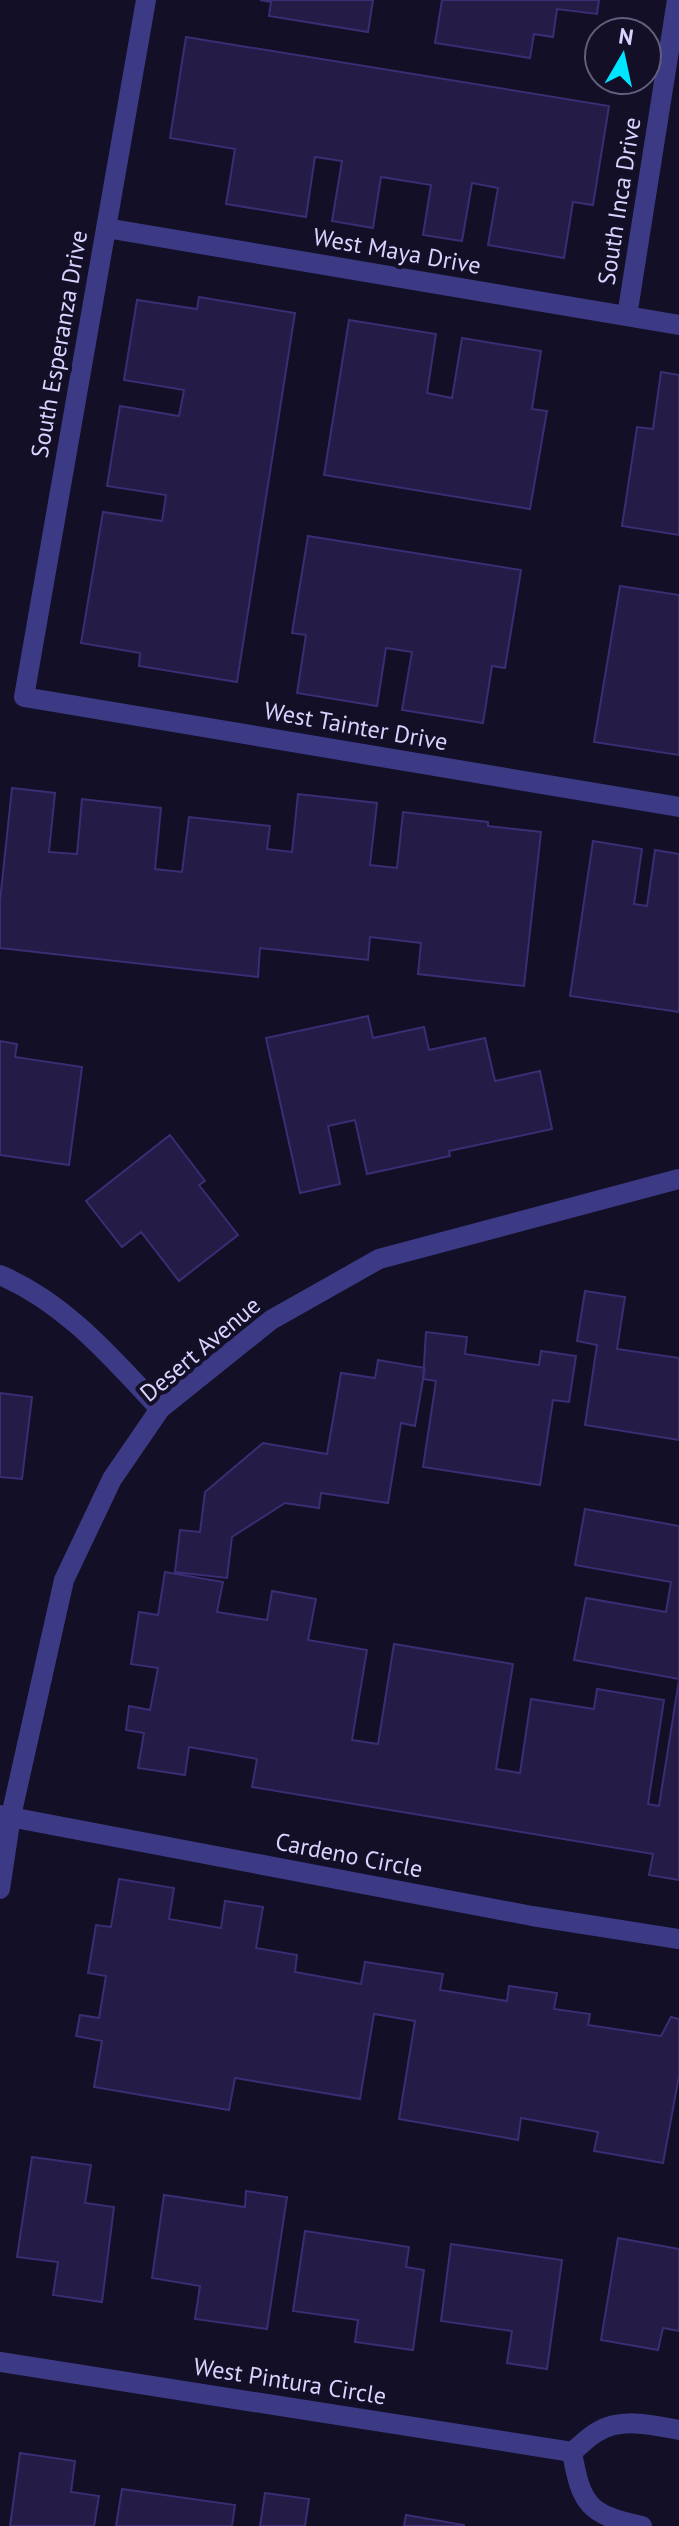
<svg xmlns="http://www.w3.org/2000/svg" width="679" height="2526" font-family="'PT Sans',sans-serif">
  <rect width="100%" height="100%" fill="#130f26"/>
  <!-- building -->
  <path fill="#241b47" stroke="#3b2d73" stroke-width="2" d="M260,0H373L368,32L269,16L271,2Z
    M442,0H599L597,14L557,9L553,37L534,34L530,58L435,43Z
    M186,37L609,106L593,205L573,202L564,258L488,245L498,188L472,183L462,241L423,235L431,185L381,177L373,228L332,221L342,161L315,157L306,217L226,204L235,149L170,138Z
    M199,297L295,313L237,682L139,666L140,653L81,643L103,512L162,521L166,495L107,486L120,406L179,416L184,390L124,380L137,300L197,309Z
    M349,320L436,334L427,393L452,398L462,338L541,351L532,409L547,411L530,509L324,475Z
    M661,372L679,375V535L622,526L637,427L653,429Z
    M308,536L521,570L505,668L492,666L483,723L402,710L412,652L386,648L377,706L297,693L306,635L292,633Z
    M620,586L679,595V755L594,742Z
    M12,788L55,793L49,852L77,854L82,799L161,808L155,869L182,872L189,817L270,826L267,849L292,852L298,794L377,803L370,865L397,868L403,812L488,822V826L541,832L524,986L418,974L421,943L370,937L368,960L260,948L258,977L0,948V901Z
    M593,841L642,849L634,904L647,906L655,850L679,854V1012L570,996Z
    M368,1016L373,1038L424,1027L429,1050L485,1038L495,1081L540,1071L552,1129L449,1151L450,1156L367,1174L355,1120L328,1126L340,1184L300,1193L266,1038Z
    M0,1041L17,1044L15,1057L82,1067L69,1165L0,1155Z
    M170,1135L205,1181L199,1185L238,1235L179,1281L141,1232L122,1247L86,1201Z
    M585,1291L625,1297L617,1349L679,1358V1440L585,1425L597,1345L577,1341Z
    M426,1332L467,1337L465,1354L539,1365L541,1351L576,1356L569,1402L553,1400L540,1485L423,1467L436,1381L423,1379Z
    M378,1360L425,1368L415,1426L401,1423L388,1503L321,1493L319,1508L285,1503L232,1537L227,1578L175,1572L180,1530L200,1532L205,1492L263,1443L327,1454L341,1373L375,1378Z
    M0,1393L32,1397L22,1479L0,1477Z
    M585,1509L679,1526V1679L574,1660L586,1598L666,1612L671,1582L575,1565Z
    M165,1572L223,1582L217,1612L267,1620L272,1591L316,1599L308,1640L367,1650L352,1740L378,1744L394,1644L513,1664L496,1769L520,1773L531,1699L594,1709L597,1689L664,1700L648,1804L659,1806L679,1680V1880L649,1875L653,1854L252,1787L257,1759L189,1747L185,1775L138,1768L144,1733L126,1730L129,1706L150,1710L158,1668L131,1664L139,1612L158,1615Z
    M119,1879L174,1888L169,1919L221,1928L225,1901L263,1907L256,1948L297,1955L295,1972L361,1984L365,1962L443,1974L440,1990L507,2001L509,1986L557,1993L554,2009L590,2014L588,2025L661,2036L671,2017L679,2019V2076L663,2163L594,2151L598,2132L521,2118L518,2140L399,2119L415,2021L374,2014L360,2099L235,2078L229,2110L94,2087L102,2041L76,2036L80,2015L99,2018L106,1976L88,1973L96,1925L111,1927Z
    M32,2157L91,2165L85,2203L114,2207L102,2302L53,2295L58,2262L17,2257Z
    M246,2191L287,2197L267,2329L195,2319L200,2286L152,2278L164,2195L245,2207Z
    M305,2231L409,2247L406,2267L424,2270L413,2350L355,2342L358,2320L293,2311Z
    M618,2238L679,2249V2331L663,2328L658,2350L601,2340Z
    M451,2244L562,2260L547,2369L507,2363L512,2331L441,2321Z
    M20,2453L75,2461L71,2492L99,2496L94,2526H10Z
    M122,2489L235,2505L232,2526H116Z
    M265,2493L309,2499L305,2526H260Z
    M406,2515L464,2525V2526H404Z"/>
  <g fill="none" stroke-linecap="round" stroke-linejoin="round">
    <!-- street -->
    <path stroke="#3d3a85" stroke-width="20" d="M146,0L24,697L679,807
      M106,228L679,325
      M627,316L677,0
      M0,1275C66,1303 112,1358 160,1409
      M0,1815L532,1916L679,1939
      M0,1889L11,1816L64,1580L112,1479L160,1409L271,1320L379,1259L679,1179
      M0,2362L572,2452
      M642,2526C588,2515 581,2504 572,2452C580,2446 588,2437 597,2432C621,2417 654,2425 679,2430"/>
  </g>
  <g text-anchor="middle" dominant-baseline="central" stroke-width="8" stroke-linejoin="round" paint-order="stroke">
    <!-- street labels -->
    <g font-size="24" fill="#d9d4ff" stroke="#130f26">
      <text transform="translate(619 201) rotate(-81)">South Inca Drive</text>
      <text transform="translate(397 251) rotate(10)">West Maya Drive</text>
      <text transform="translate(59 344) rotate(-80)">South Esperanza Drive</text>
      <text transform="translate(356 726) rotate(10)">West Tainter Drive</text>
      <text transform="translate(200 1349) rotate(-40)">Desert Avenue</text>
      <text transform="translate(349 1855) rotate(11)">Cardeno Circle</text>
      <text transform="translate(290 2381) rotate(9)">West Pintura Circle</text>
    </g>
  </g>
  <!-- north arrow -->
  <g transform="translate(623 56) rotate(9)"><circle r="38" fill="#130f26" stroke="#625e7d" stroke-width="2"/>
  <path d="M0-6L14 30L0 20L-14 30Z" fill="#00e5ff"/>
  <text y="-12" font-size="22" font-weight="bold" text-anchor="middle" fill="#d9d4ff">N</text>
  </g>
</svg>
